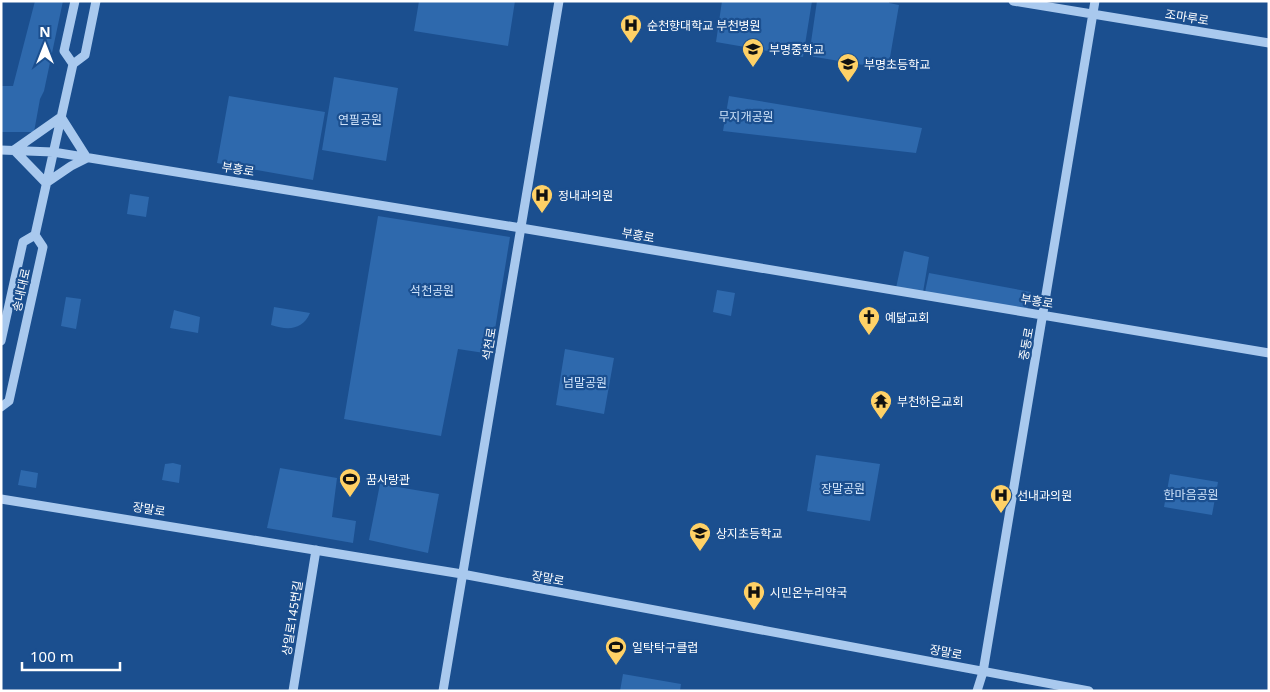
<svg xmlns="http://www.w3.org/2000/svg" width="1270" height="692" font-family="'Noto Sans','Noto Sans KR',sans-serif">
  <rect width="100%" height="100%" fill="#1b4f8f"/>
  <!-- green -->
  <path fill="#2e69ad" d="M35,1H63L44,91L40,99L34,132H1V86H13Z
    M419,1H515L508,46L414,31Z
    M722,1H812L803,57L716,42Z
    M817,1H889V3L899,5L888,69L809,56Z
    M334,77L398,88L386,161L322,150Z
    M229,96L325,112L313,180L217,163Z
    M729,96L922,128L916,153L723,131Z
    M130,194L149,197L146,217L127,214Z
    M378,216L510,237L491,354L458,349L441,436L344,419Z
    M904,251L929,257L923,292L896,288Z
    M929,273L1031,292L1027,309L925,292Z
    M717,290L735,293L731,316L713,312Z
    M66,297L81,299L76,329L61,326Z
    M274,307L310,313C302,331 287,330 271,325Z
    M174,310L200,317L198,333L170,328Z
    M565,349L614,358L604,414L556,405Z
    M816,455L880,464L870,521L807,511Z
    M173,463L181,465L179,483L162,480L165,464Z
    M280,468L337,478L332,517L356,521L353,543L267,528Z
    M21,470L38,473L36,488L18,485Z
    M1170,474L1218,482L1212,515L1164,507Z
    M380,484L439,494L428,553L369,540Z
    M623,674L681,684L680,691H620Z"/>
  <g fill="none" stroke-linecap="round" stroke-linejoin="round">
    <!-- tertiary -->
    <path stroke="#a9c9ee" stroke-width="9" d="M1013,1L1269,43
      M73,64L64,51L75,1
      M1,150L53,152L521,228L1269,353
      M14,150L61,117L87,158
      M14,150L46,183
      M46,183L71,166L87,158
      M1,341L23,242L35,235L73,64L85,55L96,1
      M1,407L9,401L43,247L35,235
      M1,499L462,574L1089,691
      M293,691L316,550
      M443,691L559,1
      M977,691L983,672L1095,1"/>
  </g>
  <!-- icons -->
  <defs>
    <g id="hospital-pin" transform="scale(1.125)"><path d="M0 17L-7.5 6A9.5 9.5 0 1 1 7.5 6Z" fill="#ffd166" stroke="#1b4f8f"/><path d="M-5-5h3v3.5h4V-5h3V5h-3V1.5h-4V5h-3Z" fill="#111"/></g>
    <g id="school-pin" transform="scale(1.125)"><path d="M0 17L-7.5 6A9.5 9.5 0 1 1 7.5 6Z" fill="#ffd166" stroke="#1b4f8f"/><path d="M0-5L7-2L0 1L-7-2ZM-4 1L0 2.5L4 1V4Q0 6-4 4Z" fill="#111"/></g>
    <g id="church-pin" transform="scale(1.125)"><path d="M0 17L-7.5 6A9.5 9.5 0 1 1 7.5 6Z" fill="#ffd166" stroke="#1b4f8f"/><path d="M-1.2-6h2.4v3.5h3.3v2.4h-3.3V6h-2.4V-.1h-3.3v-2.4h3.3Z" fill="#111"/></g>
    <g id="temple-pin" transform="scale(1.125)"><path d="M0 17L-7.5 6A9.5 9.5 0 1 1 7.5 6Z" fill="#ffd166" stroke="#1b4f8f"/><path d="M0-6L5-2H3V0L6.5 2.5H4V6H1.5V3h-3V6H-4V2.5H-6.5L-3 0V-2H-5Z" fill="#111"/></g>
    <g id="stadium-pin" transform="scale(1.125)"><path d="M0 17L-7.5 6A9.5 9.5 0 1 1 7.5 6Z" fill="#ffd166" stroke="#1b4f8f"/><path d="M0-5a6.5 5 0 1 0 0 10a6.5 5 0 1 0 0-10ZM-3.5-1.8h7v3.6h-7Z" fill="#111"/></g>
  </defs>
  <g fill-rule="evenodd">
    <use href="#hospital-pin" x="631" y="25"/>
    <use href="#school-pin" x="753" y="49"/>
    <use href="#school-pin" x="848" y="64"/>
    <use href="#hospital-pin" x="542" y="195"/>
    <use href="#church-pin" x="869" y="317"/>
    <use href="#temple-pin" x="881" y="401"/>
    <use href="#stadium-pin" x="350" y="479"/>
    <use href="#hospital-pin" x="1001" y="495"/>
    <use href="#school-pin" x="700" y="533"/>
    <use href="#hospital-pin" x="754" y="592"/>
    <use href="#stadium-pin" x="616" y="647"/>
  </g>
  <g text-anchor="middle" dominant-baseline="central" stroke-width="4.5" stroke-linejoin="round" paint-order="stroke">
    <!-- street labels -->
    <g font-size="12" fill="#fff" stroke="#1b4f8f">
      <text transform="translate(1187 17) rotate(9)">조마루로</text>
      <text transform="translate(238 169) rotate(9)">부흥로</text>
      <text transform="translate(638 235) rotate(10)">부흥로</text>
      <text transform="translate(21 290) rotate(-77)">송내대로</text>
      <text transform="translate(1037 301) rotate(9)">부흥로</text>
      <text transform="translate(489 344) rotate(-81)">석천로</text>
      <text transform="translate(1026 344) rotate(-80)">중동로</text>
      <text transform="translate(149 509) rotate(9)">장말로</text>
      <text transform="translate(548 578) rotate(11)">장말로</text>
      <text transform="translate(292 618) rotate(-81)">상일로145번길</text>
      <text transform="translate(946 652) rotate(11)">장말로</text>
    </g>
    <!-- poi labels -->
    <g font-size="12" fill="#fff" stroke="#1b4f8f" text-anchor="start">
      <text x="647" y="25">순천향대학교 부천병원</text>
      <text x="769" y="49">부명중학교</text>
      <text x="864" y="64">부명초등학교</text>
      <text x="558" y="195">정내과의원</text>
      <text x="885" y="317">예닮교회</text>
      <text x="897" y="401">부천하은교회</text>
      <text x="366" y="479">꿈사랑관</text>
      <text x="1017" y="495">선내과의원</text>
      <text x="716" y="533">상지초등학교</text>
      <text x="770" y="592">시민온누리약국</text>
      <text x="632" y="647">일탁탁구클럽</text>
    </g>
    <!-- park labels -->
    <g font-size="12" fill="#cfe3fa" stroke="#1b4f8f">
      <text x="746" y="116">무지개공원</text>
      <text x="360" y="119">연필공원</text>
      <text x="432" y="290">석천공원</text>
      <text x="585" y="382">넘말공원</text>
      <text x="843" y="488">장말공원</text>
      <text x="1191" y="494">한마음공원</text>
    </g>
  </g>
  <!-- border -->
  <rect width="1270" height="692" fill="none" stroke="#ffffff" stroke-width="5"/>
  <!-- north arrow -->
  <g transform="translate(45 45)" stroke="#1b4f8f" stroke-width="4" paint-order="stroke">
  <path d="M0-4L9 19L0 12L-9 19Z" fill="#ffffff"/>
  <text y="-8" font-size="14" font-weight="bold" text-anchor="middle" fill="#ffffff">N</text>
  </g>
  <!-- scale -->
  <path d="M22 662v8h98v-8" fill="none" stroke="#ffffff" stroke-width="2.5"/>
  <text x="30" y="662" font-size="15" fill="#ffffff" stroke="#1b4f8f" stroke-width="4" paint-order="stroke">100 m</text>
</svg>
